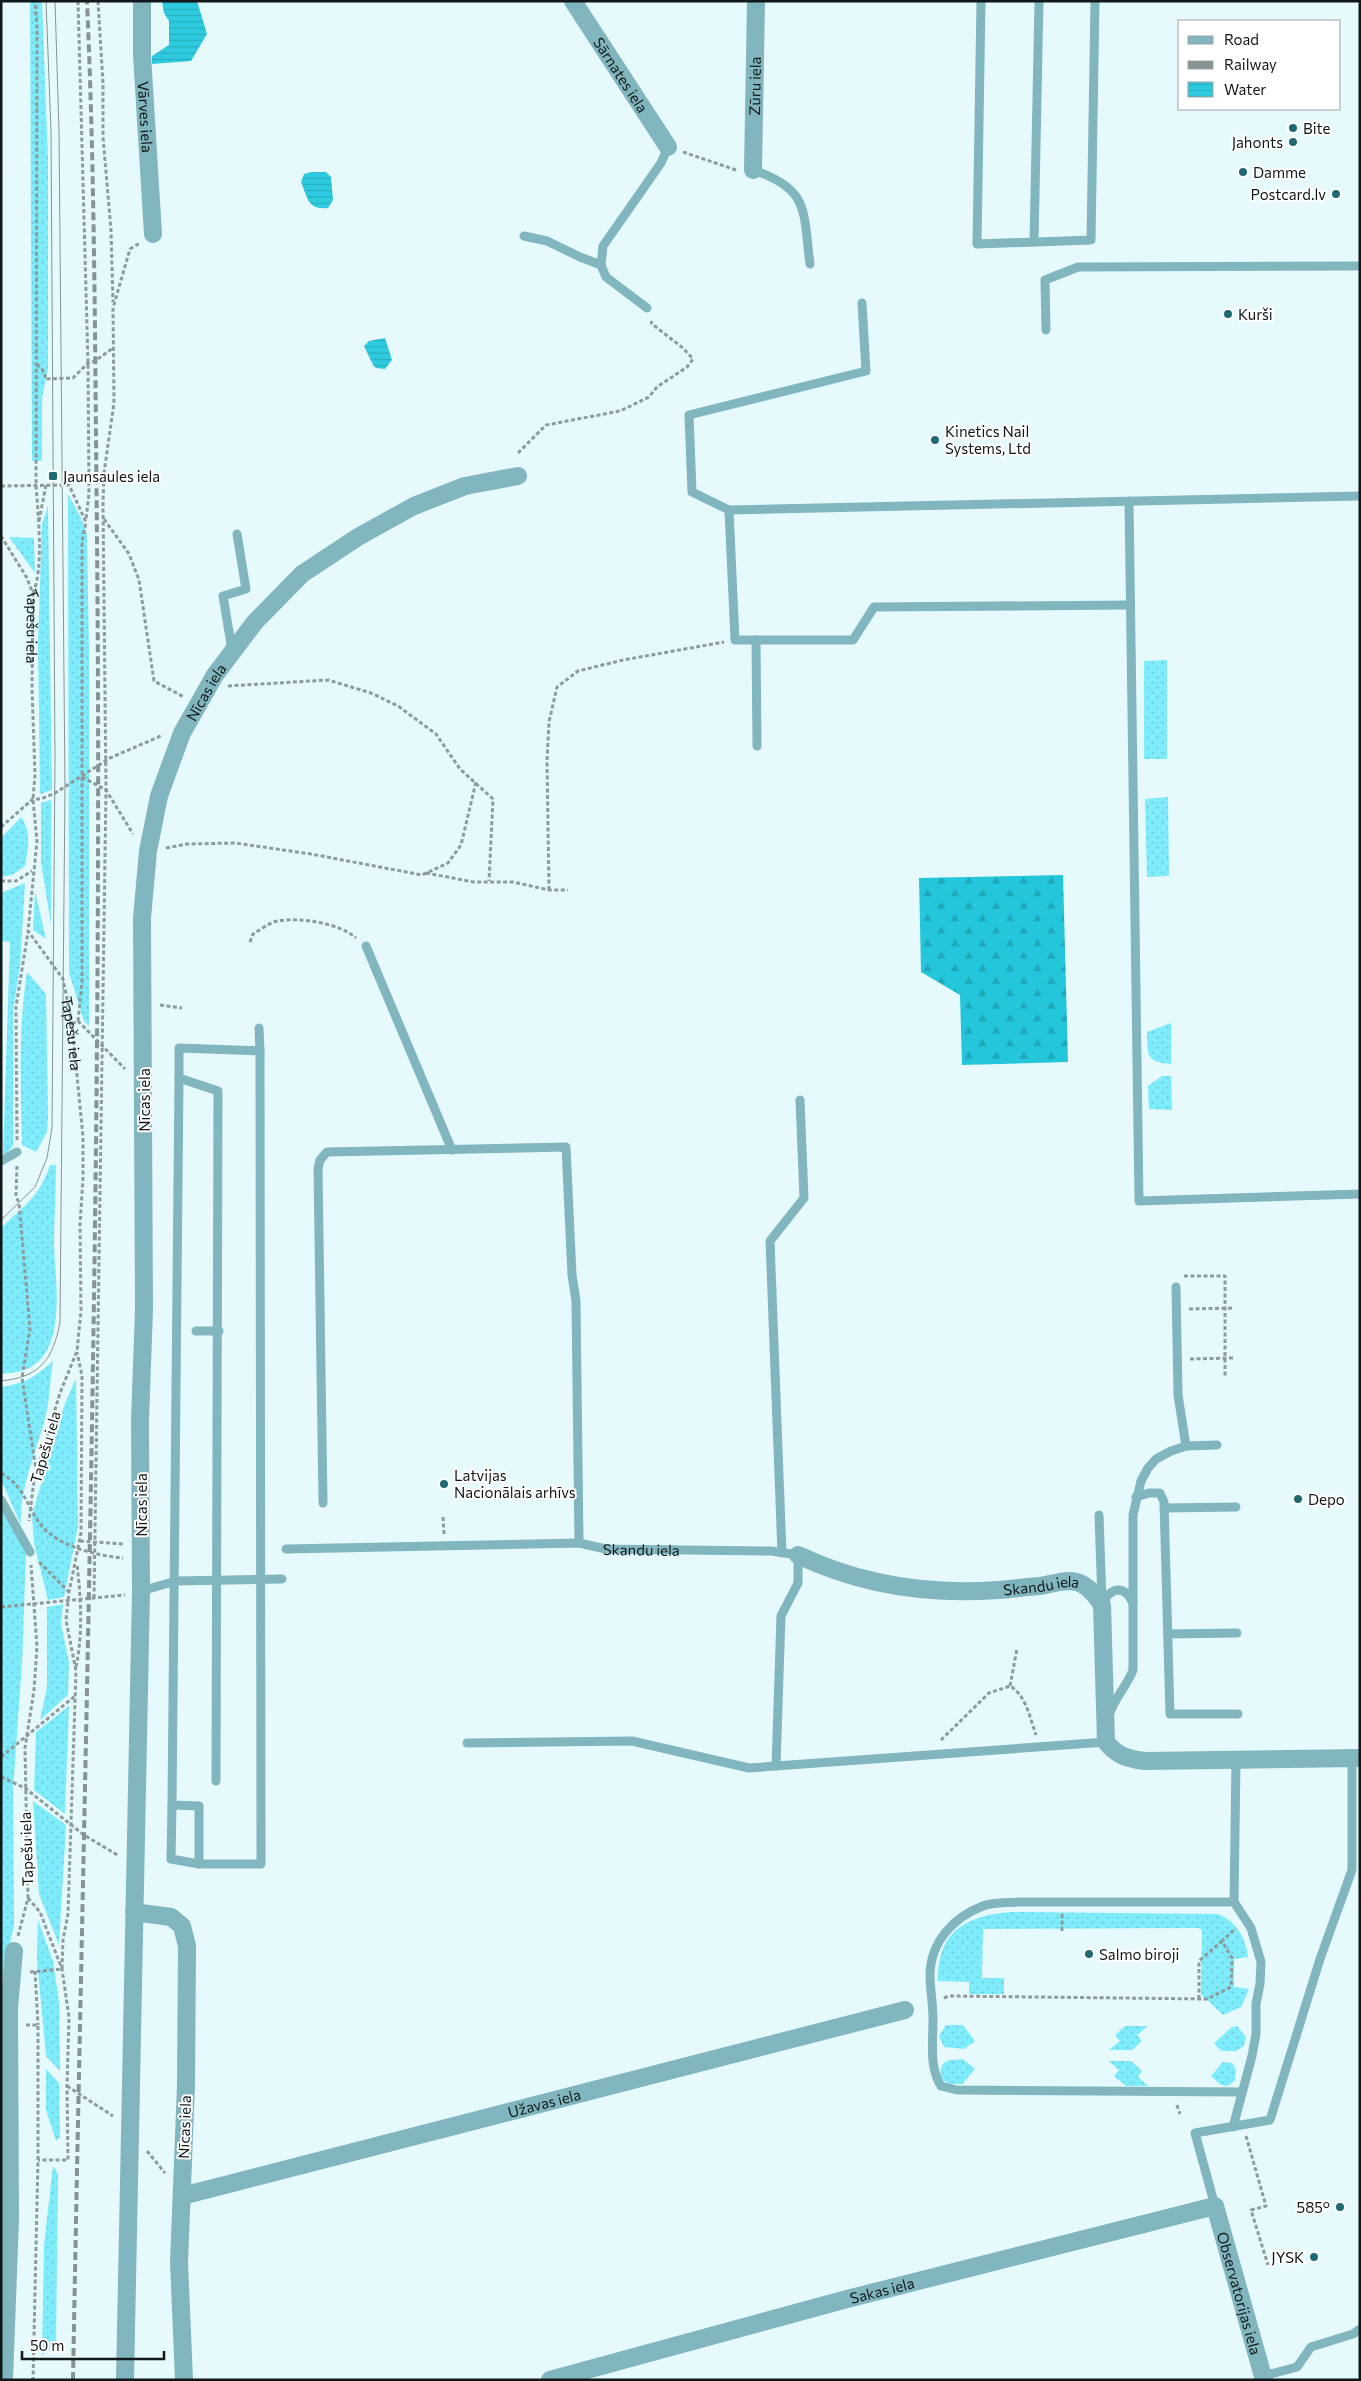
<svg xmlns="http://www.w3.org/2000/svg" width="1361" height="2381" font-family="Commissioner,sans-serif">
  <defs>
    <pattern id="grass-dots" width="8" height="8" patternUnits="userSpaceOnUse" patternTransform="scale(1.25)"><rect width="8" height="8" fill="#7fecfc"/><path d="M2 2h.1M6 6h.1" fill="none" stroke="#6dcad7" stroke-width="1.8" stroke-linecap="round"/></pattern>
    <pattern id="forest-firs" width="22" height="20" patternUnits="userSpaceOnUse" patternTransform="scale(1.25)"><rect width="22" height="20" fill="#23c6db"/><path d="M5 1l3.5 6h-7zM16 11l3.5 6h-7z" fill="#1ea9bb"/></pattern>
    <pattern id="water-rules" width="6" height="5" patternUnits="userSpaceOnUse" patternTransform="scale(1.25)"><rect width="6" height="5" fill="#2ecbe0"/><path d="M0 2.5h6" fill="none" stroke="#28aec0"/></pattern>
  </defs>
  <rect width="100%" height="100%" fill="#e6fafd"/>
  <!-- grass -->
  <path fill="url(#grass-dots)" d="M30,1H42L48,159V369L42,398V461H32Z
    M68,494L80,516L87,534L89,653V1026L84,1021L69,973Z
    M48,506L52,790L40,794L38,642L42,524Z
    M9,537L34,538L35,573Z
    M1167,660V759H1144V661Z
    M1168,797L1169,876L1147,877L1145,799Z
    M51,800V925L41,861V803Z
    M21,817C32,833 28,848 25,866C18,871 11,878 1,876V838Z
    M25,883L20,966L13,1011V1146L7,1153L3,1154L10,942L1,941V893Z
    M35,891L46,939L33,930Z
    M27,972L46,994L48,1117L47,1132L36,1152L22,1145C21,1087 18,1030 27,972Z
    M1171,1023V1064C1145,1062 1148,1055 1147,1032Z
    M1162,1076H1171L1172,1110L1149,1109L1148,1086Z
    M50,1165H56C56,1192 54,1219 54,1245C55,1279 67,1347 31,1367C23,1372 10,1373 1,1374V1228C25,1204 39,1198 50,1165Z
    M53,1361C50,1378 50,1398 46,1415C37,1451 19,1488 21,1525L1,1480V1387C26,1383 35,1377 53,1361Z
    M76,1378L78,1526L64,1597L48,1600L34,1543L32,1515L64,1406Z
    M1,1507L26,1552L22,1663L13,1790L14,1925L1,1984Z
    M63,1604L61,1624L69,1662L68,1695L40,1720L47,1687V1607Z
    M69,1706L65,1814L34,1790L36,1732Z
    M33,1801L66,1825L59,1945L39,1894Z
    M1010,1912L1219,1914C1237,1923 1246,1938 1248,1957L1234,1959V1987L1249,1989L1241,2007L1223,2015L1201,1994L1202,1930L1198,1928L983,1929L982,1978H1004V1994H969V1982L938,1981C937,1932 965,1916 1010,1912Z
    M38,1920L53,1961L59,2002L60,2071L46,2056L37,1960Z
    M946,2025H963L975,2041L964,2049L944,2047L939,2036Z
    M1125,2026H1148L1137,2035L1142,2041L1132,2050H1109L1120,2041L1115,2035Z
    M1237,2026L1246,2037L1244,2046L1236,2051H1221L1214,2043L1232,2027Z
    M963,2059L975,2069L962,2084C957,2084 950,2084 946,2082C938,2077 939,2065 947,2061C951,2059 958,2060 963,2059Z
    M1109,2061H1131L1142,2071L1138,2077L1148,2086H1126L1114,2076L1119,2070Z
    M1223,2062L1232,2063L1236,2070L1235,2080L1228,2086L1221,2085L1211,2076Z
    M46,2069L59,2083L60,2137L56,2141L46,2110Z
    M53,2166L58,2174L56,2345L42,2355L44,2245Z"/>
  <!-- forest -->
  <path fill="url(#forest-firs)" d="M1063,875L1068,1062L962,1065L960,995L921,972L919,878Z"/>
  <!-- water -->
  <path fill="url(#water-rules)" d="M162,1H197L207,34L191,61L152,64V56L169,45V21L164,13Z
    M311,172H326L331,177L333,200L328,208C307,210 308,198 301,182L304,174Z
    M385,338L392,360L385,369L376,368L373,365L364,346L369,341Z"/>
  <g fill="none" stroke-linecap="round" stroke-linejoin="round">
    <!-- path -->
    <g stroke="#8d9b9d" stroke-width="3" stroke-dasharray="4 2.5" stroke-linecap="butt">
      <path d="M78,1L88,363L89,493L86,520"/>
      <path d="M98,1L103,83V137L111,230L113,302"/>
      <path d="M683,152L736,170"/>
      <path d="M37,364L45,373V379L73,378L88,363L95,361L113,348"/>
      <path d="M518,453L546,425L620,411L649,397L657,387L687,367L693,359L683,348L652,324L651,321"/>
      <path d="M1,486L69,485L86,522L82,542V982L78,1021"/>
      <path d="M104,519L129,554L139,580L154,681L184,697"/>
      <path d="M39,521L46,485"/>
      <path id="s1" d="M1,536L27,578L33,594L32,688L35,775L33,799L37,841L28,931L63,979L72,1024L83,1137V1178L80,1224L81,1311L77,1351L60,1393L34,1480L29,1521"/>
      <path d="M33,593C44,568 38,514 36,485L37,27L35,1"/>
      <path d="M228,686L328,680L371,693L398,706L436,734L460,769L493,799L489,881"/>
      <path d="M82,777L106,790L133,834"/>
      <path d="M1,827L33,799H41L55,793L110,758L163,735"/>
      <path d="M166,848L187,844L235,843L311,854L422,875L448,863L461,845L476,782"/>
      <path d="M426,873L474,882H513L549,890H568"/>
      <path d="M1,881H16L32,871"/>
      <path d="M549,890L547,761L549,722L557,687L578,671L623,660L724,642"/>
      <path d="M250,942L253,934C260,930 269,923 277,921C300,917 339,923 356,938"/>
      <path d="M160,1005L182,1008"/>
      <path d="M72,1024L78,1021L125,1069"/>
      <path d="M17,1140L16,1007L28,932"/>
      <path d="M17,1166L16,1196L19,1203L30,1329L22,1378L36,1470"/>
      <path d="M1184,1276H1225V1377"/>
      <path d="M1189,1309L1234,1308"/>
      <path d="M1190,1359L1234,1358"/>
      <path d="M1,1473C25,1487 26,1505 41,1525C57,1546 98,1556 123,1558"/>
      <path d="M443,1517L444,1534"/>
      <path d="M80,1541L124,1544"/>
      <path d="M39,1562L69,1592"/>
      <path d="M94,1598L106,790L103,504L104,473L114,403L113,308L130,249L140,243"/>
      <path d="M1,1607L125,1595"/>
      <path d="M76,1667C83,1633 81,1599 77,1564"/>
      <path d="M1010,1686L1017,1649"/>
      <path d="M941,1740L989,1693L1010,1686C1026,1695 1030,1718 1036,1735"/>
      <path d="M1,1757L75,1696"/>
      <path d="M1,1777L25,1788L84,1835L119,1856"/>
      <path d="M28,1898L40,1912L62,1969L69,2017L67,2086L68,2160H38"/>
      <path d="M1062,1914V1931"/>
      <path d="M18,1936L28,1898L25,1748L34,1690L37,1647L31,1565"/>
      <path d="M35,1971L38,2025"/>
      <path d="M30,1972L62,1969L63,1940L68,1914L76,1671L66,1620L69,1592L81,1533L82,1376L77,1352"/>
      <path d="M944,1998L949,1996L1207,1999L1231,1987L1232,1958L1222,1941L1236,1928"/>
      <path d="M1199,1999V1961L1222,1941"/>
      <path d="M26,2025H38V2160L33,2380"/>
      <path d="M67,2086L113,2116"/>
      <path d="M1177,2105L1180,2114"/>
      <path d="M1246,2136L1266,2206L1251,2210L1268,2265"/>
      <path d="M147,2151L165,2173"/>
    </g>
    <!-- service -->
    <g stroke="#81b6be" stroke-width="9">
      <path d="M981,1L977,244L1091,240L1095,1"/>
      <path d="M753,170C810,189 803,211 810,264"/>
      <path d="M524,236L547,241L580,257L601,265"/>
      <path d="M1034,242L1039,1"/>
      <path d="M862,303L866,371L689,415L692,492L729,510L1360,496"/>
      <path d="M647,308L606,277L601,265L603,246L661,163L668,147"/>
      <path d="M1046,330L1045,280L1078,267L1360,266"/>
      <path d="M1129,501L1139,1201L1360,1194"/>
      <path d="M729,510L735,640H853L874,607L1130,605"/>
      <path d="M756,640L757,746"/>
      <path d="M232,650L223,596L246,589L237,534"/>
      <path d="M366,946L452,1150"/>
      <path d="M179,1078L172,1805L199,1806V1864H261L260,1051"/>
      <path d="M1,1161L17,1152"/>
      <path d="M1176,1287L1178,1395L1186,1446"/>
      <path d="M196,1331H219"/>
      <path d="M1136,1497L1149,1493H1160L1164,1502L1170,1714H1238"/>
      <path d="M1,1500L30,1552"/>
      <path d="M323,1503L318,1169L320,1160L327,1152L566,1147L572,1275L576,1301L579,1543"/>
      <path d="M1164,1508L1236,1507"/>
      <path d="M1099,1515L1102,1602"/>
      <path id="s2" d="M286,1549L579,1543L606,1549L771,1551L798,1555V1583L781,1616L776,1766"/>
      <path d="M782,1553L770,1241L804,1198L800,1100"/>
      <path d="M141,1591L176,1581L282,1579"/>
      <path d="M1102,1604C1111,1587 1124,1584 1133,1603"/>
      <path d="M1168,1634L1237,1633"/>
      <path d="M1110,1713C1115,1697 1127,1686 1133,1670V1515L1141,1481L1148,1468L1156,1459L1171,1451L1186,1446L1217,1445"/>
      <path d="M467,1743L632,1741L749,1768L1106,1742"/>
      <path d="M216,1781L218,1091L179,1078V1048L260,1051L259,1028"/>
      <path d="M172,1805L171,1859L199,1864"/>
      <path d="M1234,1902H1017C1007,1903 993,1902 983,1906C954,1917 931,1941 930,1974C930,1989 933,2004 933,2019C933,2041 929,2068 941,2086L957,2090L1242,2092"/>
      <path d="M1233,2127L1252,2056L1256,2034V2004L1260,1984L1261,1962L1251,1928L1234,1902L1236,1760"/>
      <path d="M1215,2206L1195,2133L1270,2120L1320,1959L1352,1870V1758"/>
      <path d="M1263,2376L1297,2367L1311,2347L1353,2334L1360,2329"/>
    </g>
    <!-- minor -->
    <g stroke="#81b6be" stroke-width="18">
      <path id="s3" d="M142,1V55L153,234"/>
      <path id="s4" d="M573,1L668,147"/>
      <path id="s5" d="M753,170L756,1"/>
      <path id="s6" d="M798,1555C861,1585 929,1595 998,1590C1012,1589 1026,1587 1040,1586C1053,1584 1064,1579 1077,1582C1089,1586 1096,1596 1102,1605L1106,1742C1117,1756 1128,1759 1145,1761L1360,1758"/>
      <path d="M134,1912L171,1917L182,1926L187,1946L186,2085L179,2262L184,2380"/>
      <path id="s7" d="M182,2196L905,2010"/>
      <path d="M4,2380L10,2219L9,2008L14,1951"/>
      <path id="s8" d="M125,2380L141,1591L140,1420L144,1309L142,918L148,851L159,796L182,733L215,675L255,622L302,574L358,537L414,506L465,486L518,476"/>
      <path id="s9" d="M550,2380L847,2299L1215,2206L1264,2380"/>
    </g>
    <!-- tram -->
    <path stroke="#859395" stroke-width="1" d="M1,1220L35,1187L47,1158L52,1128L55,760L51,131L46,1
      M1,1381C41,1377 53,1359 60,1322L65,788L59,130L55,1"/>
    <!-- rail -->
    <path stroke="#859395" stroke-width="4" stroke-dasharray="8 4" stroke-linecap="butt" d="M73,2380C84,1766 103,1153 97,539C95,360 95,180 87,1"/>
  </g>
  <!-- markers -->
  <g fill="#1f6973" stroke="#fff" stroke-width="2">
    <circle cx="1293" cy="128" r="5"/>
    <circle cx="1293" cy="142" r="5"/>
    <circle cx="1243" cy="172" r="5"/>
    <circle cx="1336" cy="194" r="5"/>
    <circle cx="1228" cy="314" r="5"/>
    <circle cx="935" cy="440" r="5"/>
    <rect x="48" y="471" width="10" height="10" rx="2.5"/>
    <circle cx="444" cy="1484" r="5"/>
    <circle cx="1298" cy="1499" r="5"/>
    <circle cx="1089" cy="1954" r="5"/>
    <circle cx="1340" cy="2207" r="5"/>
    <circle cx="1314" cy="2257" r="5"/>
  </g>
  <g text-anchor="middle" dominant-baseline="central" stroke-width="4" stroke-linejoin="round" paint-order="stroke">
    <!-- street labels -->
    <g font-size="15" fill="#111819" stroke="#fff">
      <text stroke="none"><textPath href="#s4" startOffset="88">Sārnates iela</textPath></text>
      <text stroke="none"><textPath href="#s5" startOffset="84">Zūru iela</textPath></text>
      <text stroke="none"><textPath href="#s3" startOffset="116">Vārves iela</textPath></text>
      <text stroke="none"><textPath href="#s1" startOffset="99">Tapešu iela</textPath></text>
      <text stroke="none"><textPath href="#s8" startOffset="1700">Nīcas iela</textPath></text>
      <text stroke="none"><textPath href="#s1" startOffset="519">Tapešu iela</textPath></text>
      <text transform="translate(144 1100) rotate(-90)">Nīcas iela</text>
      <text transform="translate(45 1447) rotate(-74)">Tapešu iela</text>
      <text transform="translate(141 1505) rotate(-90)">Nīcas iela</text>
      <text stroke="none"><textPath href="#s2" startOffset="356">Skandu iela</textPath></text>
      <text stroke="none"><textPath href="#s6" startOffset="249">Skandu iela</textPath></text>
      <text transform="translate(26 1849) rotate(-92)">Tapešu iela</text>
      <text stroke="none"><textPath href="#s7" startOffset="374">Užavas iela</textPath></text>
      <text transform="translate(184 2127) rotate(-88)">Nīcas iela</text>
      <text stroke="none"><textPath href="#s9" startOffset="344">Sakas iela</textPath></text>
      <text stroke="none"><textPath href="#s9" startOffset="778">Observatorijas iela</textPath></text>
    </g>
    <!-- poi labels -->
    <g font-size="15" fill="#111819" stroke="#fff" text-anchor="start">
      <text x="1303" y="128">Bite</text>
      <text x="1283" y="142" text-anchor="end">Jahonts</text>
      <text x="1253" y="172">Damme</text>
      <text x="1326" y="194" text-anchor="end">Postcard.lv</text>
      <text x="1238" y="314">Kurši</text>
      <text x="945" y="431">Kinetics Nail<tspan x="945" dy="17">Systems, Ltd</tspan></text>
      <text x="63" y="476">Jaunsaules iela</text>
      <text x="454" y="1475">Latvijas<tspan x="454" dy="17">Nacionālais arhīvs</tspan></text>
      <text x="1308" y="1499">Depo</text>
      <text x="1099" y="1954">Salmo biroji</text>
      <text x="1330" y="2207" text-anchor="end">585°</text>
      <text x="1304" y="2257" text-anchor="end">JYSK</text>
    </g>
  </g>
  <!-- border -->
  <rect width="1361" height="2381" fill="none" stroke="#111819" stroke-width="5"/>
  <!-- legend -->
  <rect x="1178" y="20" width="162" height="90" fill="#ffffff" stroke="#a0a3a3"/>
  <rect x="1188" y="36" width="25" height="8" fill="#81b6be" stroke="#a0a3a3"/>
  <text x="1224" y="45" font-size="15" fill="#111819">Road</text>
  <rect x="1188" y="61" width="25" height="8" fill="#859395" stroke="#a0a3a3"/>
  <text x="1224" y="70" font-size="15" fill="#111819">Railway</text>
  <rect x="1188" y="82" width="25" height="15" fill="url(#water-rules)" stroke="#a0a3a3"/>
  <text x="1224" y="95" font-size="15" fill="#111819">Water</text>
  <!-- scale -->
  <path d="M22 2351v8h142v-8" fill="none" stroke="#111819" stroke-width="2.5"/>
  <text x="30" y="2351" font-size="15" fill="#111819" stroke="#ffffff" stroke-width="4" paint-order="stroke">50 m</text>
</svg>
